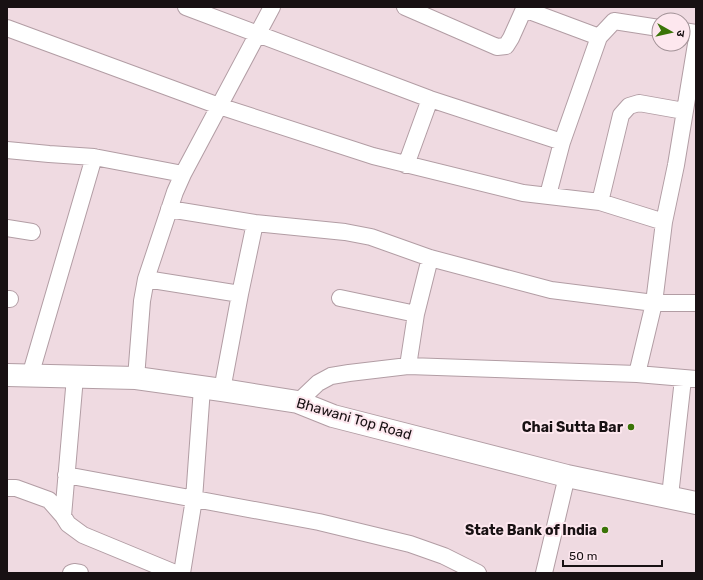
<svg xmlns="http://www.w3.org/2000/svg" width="703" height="580" font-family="Rubik,'Noto Sans Devanagari',sans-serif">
  <rect width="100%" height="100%" fill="#efdae1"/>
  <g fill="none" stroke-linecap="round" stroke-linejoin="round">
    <!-- street casing -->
    <g stroke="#b29da4" stroke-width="18">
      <path id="street" d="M186,7L430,99L562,142
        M405,7L497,47L506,46L511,38L524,9L599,37L614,21L659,28
        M7,28L219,106L373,156L523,193L600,202L664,222
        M683,31L696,33
        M7,150L49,154L94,157L183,174
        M406,165L430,99
        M548,195L562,142L599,37
        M600,202L621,115L629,106L639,103L684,111
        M169,209L255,223L345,232L371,237L430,258L551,290L654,303H696
        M7,228L32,232
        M146,279L240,294
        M340,298L416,314
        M7,299H10
        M408,366L416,314L430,258
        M637,374L696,379
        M30,376L94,157
        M136,378L142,301L146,279L175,192L183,174L272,7
        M222,390L240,294L255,223
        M298,402L318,383L331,376L349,373L408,366L637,374L654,303L664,222L676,165L696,44
        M66,475L319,522L410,544L444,556L478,573
        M7,488H16L49,500L63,516L68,524L83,535L175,573
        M670,496L683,379
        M63,516L75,377
        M71,573L74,572L80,573
        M182,573L194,499L202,388
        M544,573L567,476"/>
    </g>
    <!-- secondary casing -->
    <g stroke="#b29da4" stroke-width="24">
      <path id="secondary" d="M7,375L136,378L222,390L298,402L333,416L567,476L696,503"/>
    </g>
    <!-- street -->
    <use href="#street" stroke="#fff" stroke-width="16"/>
    <!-- secondary -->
    <use href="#secondary" stroke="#fff" stroke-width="22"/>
  </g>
  <!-- markers -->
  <g fill="#3a7407" stroke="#fde7ee" stroke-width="1.5">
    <circle cx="631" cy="427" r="4"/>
    <circle cx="605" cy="530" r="4"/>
  </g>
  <g text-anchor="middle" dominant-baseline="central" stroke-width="4" stroke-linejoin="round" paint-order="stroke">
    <!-- street labels -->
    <g font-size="14" fill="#181113" stroke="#fde7ee">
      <text transform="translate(354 419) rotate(16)">Bhawani Top Road</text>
    </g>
    <!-- poi labels -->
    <g font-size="14" font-weight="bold" fill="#181113" stroke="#fde7ee" text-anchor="end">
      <text x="623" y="427">Chai Sutta Bar</text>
      <text x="597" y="530">State Bank of India</text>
    </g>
  </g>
  <!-- border -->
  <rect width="703" height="580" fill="none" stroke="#181113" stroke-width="16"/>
  <!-- north arrow -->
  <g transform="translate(671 32) rotate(98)"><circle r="19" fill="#fde7ee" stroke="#a19196"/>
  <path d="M0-3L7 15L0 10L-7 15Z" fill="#3a7407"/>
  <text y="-6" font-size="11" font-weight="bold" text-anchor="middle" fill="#181113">उ</text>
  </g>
  <!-- scale -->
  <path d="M563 560v6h99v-6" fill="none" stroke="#181113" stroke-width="2"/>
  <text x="569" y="560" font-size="12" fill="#181113" stroke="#fde7ee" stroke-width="3" paint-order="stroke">50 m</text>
</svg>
